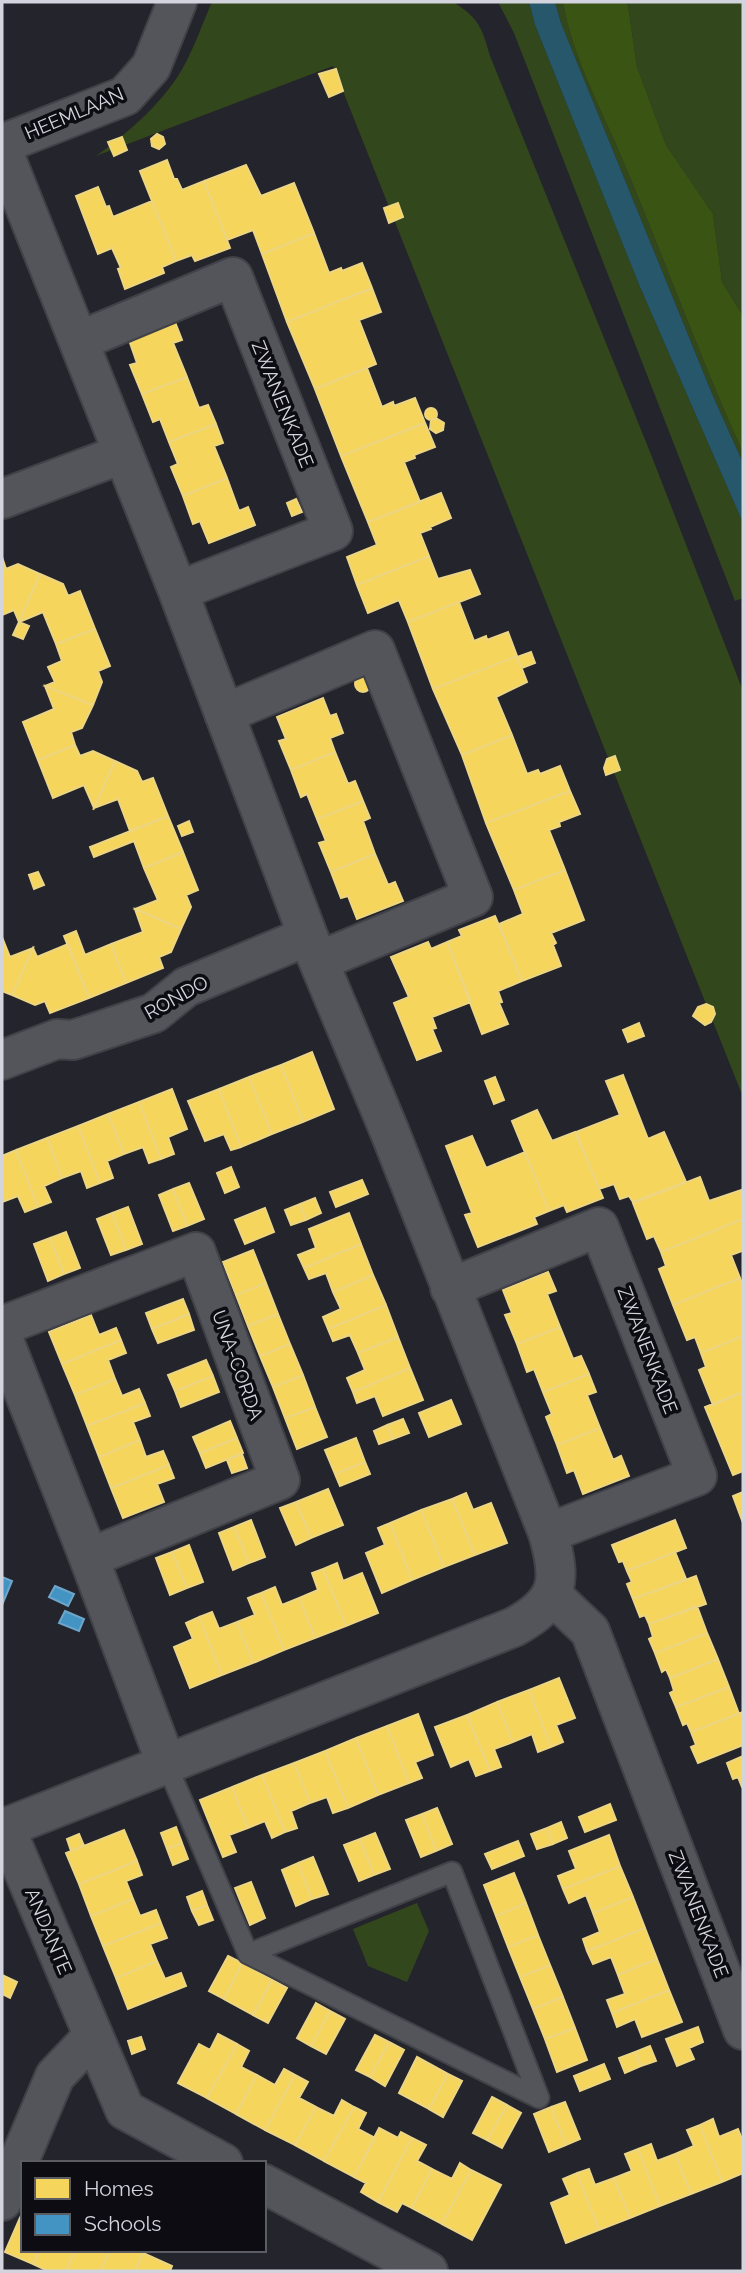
<svg xmlns="http://www.w3.org/2000/svg" width="745" height="2273" font-family="Raleway,sans-serif">
  <rect width="100%" height="100%" fill="#24252c"/>
  <!-- green -->
  <path fill="#32471b" d="M212,2H453C479,18 482,28 490,56L650,452L743,691V1097L333,66L96,156C129,132 167,100 186,62C196,43 203,22 212,2Z
    M498,2H529L535,25L640,287L743,523V598L735,601L514,33Z
    M555,2H563C572,56 600,106 621,156C663,255 699,355 743,453V463L713,396L561,23Z
    M624,2H743V316L722,282L713,214L666,145L637,67L628,5Z
    M417,1903L429,1931L407,1982L368,1966L353,1929Z"/>
  <!-- forest -->
  <path fill="#3a5513" d="M563,2H624L628,5L637,67L666,145L713,214L722,282L743,316V453C699,355 663,255 621,156C600,106 572,56 563,2Z"/>
  <!-- water -->
  <path fill="#26576a" d="M529,2H555L561,23L713,396L743,463V523L640,287L535,25Z"/>
  <!-- homes -->
  <path fill="#f6d55c" stroke="#ecd583" stroke-width="2" d="M336,69L343,91L329,97L319,74Z
    M157,134L163,137L165,144L159,149L152,146L151,139Z
    M122,137L127,150L114,156L108,142Z
    M167,160L174,179H177L182,190L204,181L230,248L195,261L192,255L176,261L140,171Z
    M246,165L261,196L294,183L314,233L262,254L253,230L227,240L204,181Z
    M98,187L106,207L109,206L113,217L152,201L176,261L162,267L164,273L125,289L118,269L121,268L112,248L98,254L76,196Z
    M398,203L403,217L389,223L384,208Z
    M314,233L329,273L341,268L342,271L362,263L372,288L287,322L262,254Z
    M372,288L381,312L359,320L376,364L315,389L287,322Z
    M175,322L182,340L173,343L187,377L142,394L130,365L137,363L129,340Z
    M367,368L382,407L393,402L394,406L415,398L425,423L341,456L315,389Z
    M187,377L199,408L208,405L216,424L169,442L160,419L153,422L142,394Z
    M425 414a6 6 0 1 1 12 0a6 6 0 1 1-12 0Z
    M436,418L444,423L443,430L436,433L430,429L431,420Z
    M425,423L435,447L414,455L415,458L404,462L420,502L368,522L341,456Z
    M216,424L223,443L214,446L227,478L183,496L171,467L178,464L169,442Z
    M227,478L239,511L248,507L255,525L209,543L200,521L193,524L183,496Z
    M441,493L451,518L430,527L431,529L420,533L429,556L357,585L347,557L377,545L368,522Z
    M296,499L302,512L292,516L287,503Z
    M429,556L438,579L470,570L480,594L408,622L399,600L368,613L357,585Z
    M2,557L6,569L18,564L40,574L19,622L14,610L2,615Z
    M40,574L63,584L68,596L80,591L95,629L56,644L43,612L19,622Z
    M459,602L474,641L486,636L487,640L508,632L517,656L433,689L408,622Z
    M19,622L29,626L23,639L13,635Z
    M95,629L110,666L98,671L102,682L93,705L45,686L55,682L48,667L62,661L56,644Z
    M531,652L535,663L522,668L517,657Z
    M517,656L527,682L496,697L512,735L462,755L433,689Z
    M355 684a8 8 0 1 1 16 0a8 8 0 1 1-16 0Z
    M45,686L93,705L82,728L71,732L75,745L38,760L23,722L54,709Z
    M323,698L330,716L336,714L343,733L330,738L335,752L291,770L279,741L286,739L277,717Z
    M512,735L527,774L538,770L540,774L560,766L570,791L486,823L462,755Z
    M75,745L80,756L93,751L115,761L94,808L84,785L53,798L38,760Z
    M335,752L348,784L355,781L363,801L317,819L307,794L301,797L291,770Z
    M615,756L620,770L606,775L604,768L607,759Z
    M115,761L137,771L142,782L153,778L168,816L130,831L118,799L94,808Z
    M570,791L580,814L559,822L560,826L549,830L565,870L514,890L486,823Z
    M363,801L370,818L363,821L375,854L331,872L319,843L326,841L317,819Z
    M168,816L183,852L144,868L134,841L94,857L90,847Z
    M189,821L193,832L182,836L178,826Z
    M183,852L198,890L186,895L191,907L181,929L135,909L158,900L144,868Z
    M375,854L388,885L395,882L403,901L357,919L348,896L341,898L331,872Z
    M565,870L584,920L551,933L556,943L553,945L561,966L522,981L499,924L523,914L514,890Z
    M38,872L44,885L34,889L29,875Z
    M135,909L181,929L171,952L159,957L163,968L126,983L111,944L143,932Z
    M495,916L522,981L498,991L502,1002L499,1003L508,1024L482,1034L447,942L462,936L459,930Z
    M76,931L85,955L111,944L126,983L89,998L64,936Z
    M2,937L10,957L33,948L12,995L2,991Z
    M428,942L431,949L447,942L471,1002L432,1017L436,1028L432,1029L441,1051L417,1060L394,1003L409,997L391,957Z
    M68,944L89,998L50,1013L45,1001L35,1005L12,995L33,948L37,957Z
    M706,1004L713,1007L715,1014L711,1022L705,1025L693,1016L698,1007Z
    M639,1023L644,1036L628,1042L623,1030Z
    M312,1052L334,1109L303,1122L281,1065Z
    M281,1065L303,1122L272,1134L249,1077Z
    M623,1075L648,1139L664,1132L686,1182L633,1202L629,1196L620,1199L614,1184L599,1189L576,1132L620,1115L606,1081Z
    M249,1077L272,1134L241,1147L219,1089Z
    M495,1077L504,1100L494,1104L485,1081Z
    M172,1089L187,1129L168,1137L174,1154L161,1159L139,1102Z
    M219,1089L241,1147L231,1150L224,1134L205,1141L188,1101Z
    M139,1102L161,1159L149,1163L143,1147L124,1154L108,1114Z
    M537,1110L552,1141L575,1132L603,1198L567,1212L564,1205L549,1211L512,1121Z
    M108,1114L124,1154L107,1161L113,1178L100,1183L78,1126Z
    M78,1126L100,1183L87,1188L81,1171L62,1178L47,1138Z
    M472,1136L486,1168L525,1152L549,1211L534,1217L537,1224L478,1247L465,1215L472,1213L446,1146Z
    M47,1138L62,1178L44,1186L51,1202L38,1207L16,1150Z
    M16,1150L38,1207L25,1212L18,1196L2,1202V1156Z
    M231,1167L239,1187L225,1193L217,1173Z
    M700,1177L709,1201L741,1190L743,1219L661,1252L654,1236L647,1239L633,1203Z
    M362,1180L368,1194L336,1207L330,1192Z
    M189,1183L204,1219L187,1226L173,1189Z
    M173,1189L187,1226L173,1231L159,1195Z
    M315,1198L321,1213L306,1220L300,1204Z
    M300,1204L306,1220L291,1225L285,1210Z
    M128,1207L142,1244L126,1250L112,1213Z
    M265,1208L274,1232L245,1244L235,1220Z
    M112,1213L126,1250L111,1255L97,1219Z
    M349,1213L361,1244L304,1268L298,1255L316,1248L309,1229Z
    M743,1219V1248L742,1251L731,1255L740,1278L673,1305L659,1269L666,1266L661,1252Z
    M66,1232L80,1268L64,1274L50,1238Z
    M50,1238L64,1274L48,1281L34,1244Z
    M361,1244L373,1275L333,1292L326,1273L309,1279L304,1268Z
    M253,1250L266,1283L236,1295L223,1262Z
    M548,1272L556,1291L547,1294L560,1327L517,1344L505,1315L512,1313L503,1290Z
    M373,1275L386,1305L328,1329L323,1317L341,1309L333,1292Z
    M740,1278L743,1286V1336L701,1353L695,1337L687,1340L673,1305Z
    M266,1283L278,1314L248,1326L236,1295Z
    M183,1299L189,1314L152,1329L146,1313Z
    M386,1305L398,1337L358,1353L350,1335L333,1341L328,1329Z
    M189,1314L194,1330L158,1343L152,1329Z
    M278,1314L290,1344L260,1356L248,1326Z
    M91,1315L99,1335L116,1328L121,1340L62,1364L49,1332Z
    M560,1327L573,1359L581,1356L589,1374L543,1392L534,1369L527,1372L517,1344Z
    M743,1336V1392L713,1405L699,1370L706,1367L701,1353Z
    M398,1337L410,1368L353,1392L347,1378L365,1370L358,1353Z
    M121,1340L126,1353L108,1360L115,1379L75,1395L62,1364Z
    M290,1344L303,1375L273,1387L260,1356Z
    M206,1360L213,1376L175,1391L168,1375Z
    M410,1368L423,1400L383,1416L375,1396L357,1403L353,1392Z
    M589,1374L596,1392L587,1395L600,1428L557,1445L546,1417L552,1414L543,1392Z
    M303,1375L315,1407L285,1418L273,1387Z
    M213,1376L219,1392L181,1407L175,1391Z
    M115,1379L122,1396L139,1389L145,1403L87,1426L75,1395Z
    M743,1392V1471L733,1475L705,1407Z
    M451,1400L461,1424L429,1437L419,1413Z
    M145,1403L150,1416L133,1422L140,1440L99,1457L87,1426Z
    M315,1407L327,1437L297,1449L285,1418Z
    M403,1419L409,1433L393,1439L387,1425Z
    M230,1421L237,1438L200,1453L193,1437Z
    M387,1425L393,1439L379,1444L374,1431Z
    M600,1428L613,1460L621,1456L629,1476L583,1494L574,1470L567,1473L557,1445Z
    M237,1438L243,1453L206,1468L200,1453Z
    M356,1438L365,1462L335,1474L325,1450Z
    M140,1440L146,1457L163,1451L169,1465L111,1488L99,1457Z
    M242,1454L247,1468L232,1473L227,1460Z
    M365,1462L370,1474L340,1486L335,1474Z
    M169,1465L174,1478L157,1484L164,1502L123,1518L111,1488Z
    M328,1489L343,1525L311,1538L296,1502Z
    M743,1492V1523L733,1496Z
    M466,1493L473,1510L491,1503L507,1543L475,1555L452,1499Z
    M452,1499L475,1555L444,1567L421,1510Z
    M296,1502L311,1538L296,1545L280,1508Z
    M421,1510L444,1567L412,1580L390,1523Z
    M251,1520L265,1557L249,1563L234,1527Z
    M675,1520L686,1548L627,1571L623,1561L619,1562L612,1545Z
    M390,1523L412,1580L382,1593L366,1553L385,1545L378,1528Z
    M234,1527L249,1563L233,1570L219,1533Z
    M189,1545L203,1582L187,1588L172,1552Z
    M172,1552L187,1588L170,1595L156,1558Z
    M675,1552L686,1579L633,1599L627,1584L632,1582L627,1571Z
    M337,1563L343,1581L362,1573L378,1613L346,1626L323,1569Z
    M323,1569L346,1626L315,1638L299,1598L318,1590L312,1573Z
    M696,1576L706,1604L649,1624L645,1615L640,1617L633,1599Z
    M275,1587L282,1605L299,1598L315,1638L284,1650L261,1593Z
    M261,1593L284,1650L253,1663L237,1622L255,1615L248,1598Z
    M697,1606L707,1633L655,1653L649,1639L653,1637L649,1624Z
    M212,1612L219,1629L237,1622L253,1663L222,1675L199,1617Z
    M199,1617L222,1675L190,1688L174,1647L193,1639L186,1623Z
    M707,1633L718,1659L670,1678L666,1669L662,1672L655,1653Z
    M718,1659L729,1687L676,1707L670,1693L674,1691L670,1678Z
    M559,1678L575,1718L556,1725L563,1742L551,1747L529,1690Z
    M729,1687L739,1714L691,1732L687,1723L683,1725L676,1707Z
    M529,1690L551,1747L538,1752L532,1734L513,1742L497,1702Z
    M497,1702L513,1742L494,1749L501,1767L490,1771L467,1715Z
    M743,1712V1745L698,1763L691,1747L696,1745L691,1732Z
    M418,1714L433,1755L415,1762L422,1778L409,1783L387,1726Z
    M467,1715L490,1771L476,1776L469,1759L451,1767L435,1727Z
    M387,1726L409,1783L378,1795L356,1738Z
    M356,1738L378,1795L348,1808L325,1751Z
    M325,1751L348,1808L333,1813L327,1797L310,1803L294,1763Z
    M743,1756V1787H742L738,1777L733,1779L727,1763Z
    M294,1763L310,1803L291,1811L297,1828L285,1832L262,1775Z
    M262,1775L285,1832L272,1838L265,1821L248,1828L232,1787Z
    M232,1787L248,1828L229,1835L236,1852L223,1857L200,1800Z
    M610,1804L616,1820L585,1832L579,1817Z
    M437,1808L452,1844L436,1851L422,1814Z
    M422,1814L436,1851L421,1857L406,1820Z
    M561,1822L567,1838L553,1844L547,1828Z
    M176,1827L182,1843L167,1849L161,1833Z
    M547,1828L553,1844L537,1849L531,1834Z
    M124,1830L137,1861L79,1884L66,1853Z
    M375,1833L390,1869L374,1875L360,1839Z
    M79,1834L84,1846L71,1851L67,1839Z
    M609,1835L620,1866L563,1889L558,1876L576,1869L569,1851Z
    M360,1839L374,1875L359,1881L344,1845Z
    M518,1841L524,1856L492,1869L485,1854Z
    M182,1843L188,1859L173,1865L167,1849Z
    M313,1857L328,1894L312,1899L298,1863Z
    M137,1861L142,1875L126,1881L133,1899L91,1916L79,1884Z
    M298,1863L312,1899L296,1906L282,1870Z
    M620,1866L633,1897L593,1913L586,1895L569,1903L563,1889Z
    M514,1873L526,1903L496,1916L484,1885Z
    M251,1882L265,1918L250,1925L235,1888Z
    M202,1891L207,1905L192,1911L187,1897Z
    M633,1897L645,1928L587,1951L583,1939L600,1932L593,1913Z
    M133,1899L140,1916L156,1910L161,1923L103,1946L91,1916Z
    M526,1903L538,1935L508,1947L496,1916Z
    M207,1905L213,1920L199,1925L192,1911Z
    M161,1923L167,1938L150,1944L157,1961L116,1978L103,1946Z
    M645,1928L657,1959L618,1975L611,1957L593,1964L587,1951Z
    M538,1935L550,1965L520,1977L508,1947Z
    M228,1956L242,1963L224,1999L209,1991Z
    M657,1959L669,1990L612,2013L607,2000L625,1994L618,1975Z
    M157,1961L165,1979L181,1973L186,1986L128,2009L116,1978Z
    M242,1963L272,1980L253,2015L224,1999Z
    M550,1965L563,1997L533,2009L520,1977Z
    M2,1975L17,1982L10,1998L2,1994Z
    M272,1980L287,1988L268,2023L253,2015Z
    M669,1990L682,2022L642,2037L635,2019L617,2027L612,2013Z
    M563,1997L575,2028L545,2039L533,2009Z
    M316,2003L330,2011L311,2046L297,2038Z
    M330,2011L345,2019L326,2054L311,2046Z
    M698,2027L703,2042L689,2048L694,2059L677,2066L666,2039Z
    M575,2028L587,2060L557,2072L545,2039Z
    M218,2034L237,2044L207,2098L178,2083L199,2044L210,2050Z
    M375,2035L389,2042L370,2077L356,2070Z
    M141,2037L145,2049L132,2054L128,2041Z
    M389,2042L404,2050L385,2086L370,2077Z
    M237,2044L249,2051L241,2067L257,2075L236,2114L207,2098Z
    M650,2046L656,2061L641,2066L635,2052Z
    M635,2052L641,2066L625,2073L619,2058Z
    M417,2057L448,2074L429,2109L399,2093Z
    M604,2064L610,2079L580,2091L574,2076Z
    M284,2069L295,2075L265,2130L236,2114L257,2075L275,2085Z
    M448,2074L462,2081L443,2117L429,2109Z
    M295,2075L308,2082L299,2098L316,2107L295,2145L265,2130Z
    M492,2097L507,2105L487,2140L473,2133Z
    M342,2100L354,2107L324,2161L295,2145L316,2107L334,2116Z
    M565,2102L580,2139L566,2145L551,2107Z
    M507,2105L521,2113L502,2148L487,2140Z
    M354,2107L366,2113L358,2129L375,2138L354,2177L324,2161Z
    M551,2107L566,2145L549,2152L534,2114Z
    M713,2119L719,2137L738,2129L743,2142V2173L722,2182L700,2125Z
    M700,2125L722,2182L691,2194L675,2154L694,2146L687,2130Z
    M379,2128L398,2138L401,2132L412,2138L378,2202L361,2192L366,2183L354,2177Z
    M412,2138L426,2145L417,2161L432,2169L412,2208L402,2203L397,2212L378,2202Z
    M651,2144L657,2161L675,2154L691,2194L660,2206L638,2149Z
    M638,2149L660,2206L630,2218L614,2178L632,2171L625,2154Z
    M460,2163L471,2170L442,2224L412,2208L432,2169L452,2179Z
    M589,2169L595,2185L614,2178L630,2218L599,2230L577,2173Z
    M471,2170L501,2185L472,2240L442,2224Z
    M577,2173L599,2230L566,2243L551,2203L570,2195L563,2179Z
    M23,2211V2250H40L33,2264L5,2252Z
    M40,2250H75L66,2271H48L33,2264Z
    M75,2250H110L100,2271H66Z
    M110,2250H138L143,2253L135,2271H100Z
    M143,2253L172,2266L170,2271H135Z"/>
  <!-- schools -->
  <path fill="#4393c3" stroke="#6ea6cb" stroke-width="2" d="M2,1577L12,1581L2,1605Z
    M55,1586L74,1594L68,1606L49,1597Z
    M65,1611L84,1619L79,1631L59,1623Z"/>
  <g fill="none" stroke-linecap="round" stroke-linejoin="round">
    <!-- lane casing -->
    <g stroke="#414248" stroke-width="23">
      <path id="lane" d="M166,1763L248,1954L539,2098L452,1872L248,1954"/>
    </g>
    <!-- street casing -->
    <g stroke="#414248" stroke-width="42">
      <path id="street" d="M2,144L125,96L151,67L177,2
        M2,149L178,591L308,936L389,1130L548,1533C562,1581 560,1602 514,1627L2,1829
        M79,341L233,277L333,531L178,591
        M2,499L122,454
        M224,714L375,650L473,897L319,961
        M2,1060L57,1039L73,1040L154,1013L186,987L308,936
        M450,1288L599,1227L697,1476L548,1533
        M2,1326L196,1252L280,1480L89,1558
        M2,1336L89,1558L166,1763
        M552,1595L590,1631L743,2030
        M5,1827L125,2110L223,2163
        M264,2184L428,2271
        M2,2201L55,2076L93,2036"/>
    </g>
    <!-- lane -->
    <use href="#lane" stroke="#54555b" stroke-width="19"/>
    <!-- street -->
    <use href="#street" stroke="#54555b" stroke-width="38"/>
  </g>
  <g text-anchor="middle" dominant-baseline="central" stroke-width="7" stroke-linejoin="round" paint-order="stroke">
    <!-- street labels -->
    <g font-size="19" fill="#d3d4dd" stroke="#0c0c12">
      <text transform="translate(74 113) rotate(-23)">HEEMLAAN</text>
      <text transform="translate(283 404) rotate(68)">ZWANENKADE</text>
      <text transform="translate(176 997) rotate(-29)">RONDO</text>
      <text transform="translate(648 1350) rotate(69)">ZWANENKADE</text>
      <text transform="translate(238 1365) rotate(70)">UNA-CORDA</text>
      <text transform="translate(699 1914) rotate(69)">ZWANENKADE</text>
      <text transform="translate(49 1931) rotate(67)">ANDANTE</text>
    </g>
  </g>
  <!-- border -->
  <rect width="745" height="2273" fill="none" stroke="#d3d4dd" stroke-width="7"/>
  <!-- legend -->
  <rect x="21" y="2161" width="245" height="91" fill="#0c0c12" stroke="#5c5c63" stroke-width="2"/>
  <rect x="35" y="2178" width="35" height="21" fill="#f6d55c" stroke="#5c5c63" stroke-width="2"/>
  <text x="84" y="2196" font-size="21" fill="#d3d4dd">Homes</text>
  <rect x="35" y="2214" width="35" height="21" fill="#4393c3" stroke="#5c5c63" stroke-width="2"/>
  <text x="84" y="2231" font-size="21" fill="#d3d4dd">Schools</text>
</svg>
